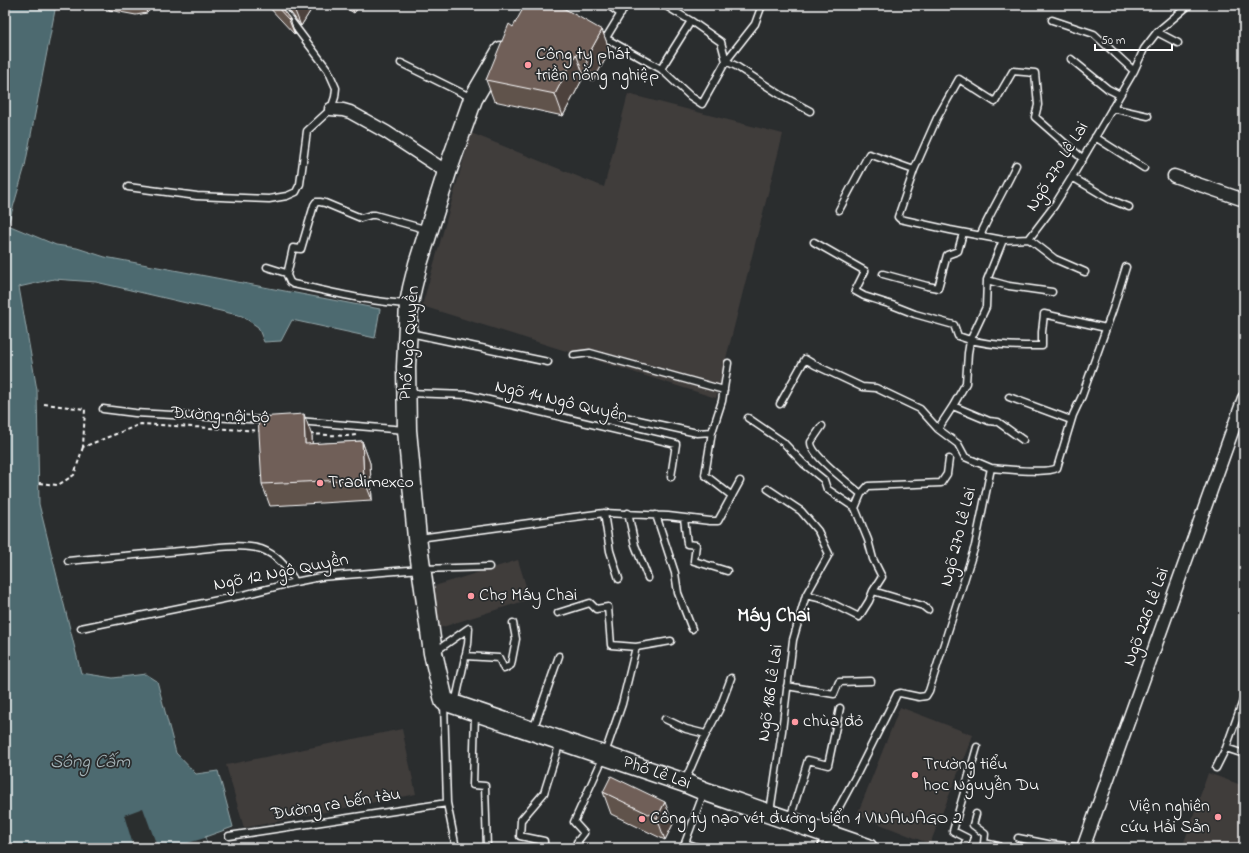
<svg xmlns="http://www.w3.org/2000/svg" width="1249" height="853" font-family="'Indie Flower',sans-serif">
  <rect width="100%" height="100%" fill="#2a2d2e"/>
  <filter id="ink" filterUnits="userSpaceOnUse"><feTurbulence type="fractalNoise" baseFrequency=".025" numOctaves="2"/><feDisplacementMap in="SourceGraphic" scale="8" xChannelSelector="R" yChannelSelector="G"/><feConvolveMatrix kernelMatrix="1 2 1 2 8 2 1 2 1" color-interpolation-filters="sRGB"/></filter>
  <g filter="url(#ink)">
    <!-- built -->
    <path fill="#3f3c3b" d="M628,94L783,134L716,398L422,306L471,133L604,187Z
      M518,560L530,599L424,633L412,593Z
      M900,707L973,735L930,844L857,815Z
      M402,729L416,794L244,828L226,765Z
      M1208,773L1244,786V848H1182Z"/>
    <!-- water -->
    <path fill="#4d6a70" stroke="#94a6a9" d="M5,5H56L25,166L8,225L56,245L77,248L105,257L380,309L375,338L292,320L281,341L264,342L258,327L242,316L96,282L54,279L19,287L37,390L39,504L81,673L113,678L146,674L157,681L176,753L196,774L218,771L233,827L205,837L208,848H5Z"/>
    <!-- pier -->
    <path fill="#2a2d2e" d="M143,808L157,846L160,848H134L124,815Z
      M205,838L208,848H171Z"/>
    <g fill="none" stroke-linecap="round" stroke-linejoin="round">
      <!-- lane casing -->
      <g stroke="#fff" stroke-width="9">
        <path id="lane" d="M608,5L621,14
          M667,5L666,6L691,21
          M1052,20L1094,34L1134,71
          M1157,32L1178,43
          M598,34L661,69L690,96L702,104L726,61L736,66L784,97L810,111
          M606,38L626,5
          M1071,59L1108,89L1120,95
          M401,63L472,98
          M661,69L691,21L721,42L726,61L755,24L762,5
          M1112,108L1148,116
          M1095,137L1144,168
          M1072,177L1109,199L1129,207
          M128,187L197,196L269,199L287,196L296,192L300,184L307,131L331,109L335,97L336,88L328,70L279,5
          M839,210L869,154L914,170
          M980,236C991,211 1005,189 1016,165
          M1029,239L1055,259L1085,272
          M1003,240L950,230L900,219L898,217L914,170L937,118L959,79L995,102L1013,71L1035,73L1038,105L1035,117L1083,159
          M814,242L865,271L855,291L864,296L892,305L915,314L954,325L958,336C984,346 1015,346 1042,346V332L1044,314L1106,328
          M267,267L286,273L290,282L293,284C332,292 369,302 408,304
          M883,274L927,286L938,288L947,255L958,251L963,233
          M287,275L293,248L301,249L314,205L316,202H320L325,203L361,218L371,215H375L428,230
          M987,280L1009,286L1052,292
          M410,333L548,362
          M574,355L590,353L724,390
          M728,363L722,401L712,432L705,475L732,496
          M407,393L468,395L676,444L671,477
          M1009,397L1071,420
          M780,404L805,359L815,365L862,387L876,388L920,409L938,429L958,444L965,457L991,468L975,546L929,691L926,696L919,697L900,693L897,694L858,772L825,833L821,848
          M953,406L966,383L968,353L970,341L986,307L987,280L1003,240L1029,239L1054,206L1072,177L1134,71L1144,49L1157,32L1189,5
          M103,409L135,413L265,420
          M620,416L697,433L712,432
          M748,418L783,442L804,464L824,480L827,489L855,508L868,540L873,559L882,577L873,591
          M298,421L405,430
          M822,426L811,442C810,455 851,485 861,494
          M938,429L953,406L989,421L998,422L1023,440
          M991,468C1005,469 1047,474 1057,468L1073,415L1082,396L1113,309L1126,267
          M768,489L801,511L818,531L829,554L806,595L793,640L782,731L770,812
          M855,508L861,494L868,486L941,483L947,474L949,459
          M604,513L610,551L619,579
          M628,513L635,545L648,578
          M656,515L675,573L678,593L692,629
          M684,518L687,544L696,545L694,561L727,571
          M419,538L604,513L668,516L710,521H718L740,481
          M68,561C109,557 150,554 192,550C212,548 242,543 261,549C277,555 288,568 295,582
          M806,595L823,599L859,617L869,601L873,591L923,606L928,610
          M558,613L590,603L596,609L608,607L611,645L636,647L622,704L604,756L574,822L584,833L577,842L581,848
          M81,628L243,595L295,582L320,577L421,569L489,567
          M636,647L671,641
          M436,651L469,628
          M465,656L499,658L504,669L511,665L516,639L513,623
          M787,686L834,694L839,682L871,681
          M1244,698L1226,748L1244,754
          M444,703L447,803L456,848
          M455,704L468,644L469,628
          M475,713L473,785L485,786L487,848
          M665,719L686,729L706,734
          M533,730L559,656
          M1216,768L1226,748
          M685,781L701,744L719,710L731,678
          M976,814L973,825L985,834L984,843L998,846V848
          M790,819L808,760L828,765L840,708
          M229,836L447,803
          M1018,838L1048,844L1084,848
          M544,848V841L520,836L521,820L544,793L560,742
          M700,848L685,843L704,792
          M963,848L967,838L953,831L977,747"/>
      </g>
      <!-- street casing -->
      <g stroke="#fff" stroke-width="15">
        <path id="street" d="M331,109L343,110L350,112L386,132L447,172
          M1174,176L1244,200
          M1083,848L1244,398"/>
      </g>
      <!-- secondary casing -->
      <g stroke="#fff" stroke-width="21">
        <g id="secondary">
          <path id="s1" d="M501,51L473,99L447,172L418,264L412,288L409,304L406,367L407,430L417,538L433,653L444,701L685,783L704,791L868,848"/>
        </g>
      </g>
      <!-- path -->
      <path stroke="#fff" stroke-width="2" stroke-dasharray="4 3" stroke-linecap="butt" d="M44,404L85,409L83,447L141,424L262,431
        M310,434L347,436L356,435
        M39,483L58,485L74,475L83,447"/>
      <!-- lane -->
      <use href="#lane" stroke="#2a2d2e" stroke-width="6"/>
      <!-- street -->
      <use href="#street" stroke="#2a2d2e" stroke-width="12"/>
      <!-- secondary -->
      <use href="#secondary" stroke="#2a2d2e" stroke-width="18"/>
    </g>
    <!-- wall -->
    <path fill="#60524c" stroke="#fff" d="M84,5H105L107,9Z
      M107,5H154L147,13L136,15L109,10Z
      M267,5H279L290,19L295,34V35Z
      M285,5H314L301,26Z
      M341,5H360L354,13Z
      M513,27L602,30L610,51L593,81L584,76L563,116L494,101L486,80Z
      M312,436V444L362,441L370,463L372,500L270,506L262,484Z
      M603,792L673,824L665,840L611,814Z"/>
    <!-- shaded-wall -->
    <path fill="#4e423e" stroke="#fff" d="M144,5H154L147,13Z
      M299,5H314L301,26L295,11Z
      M351,5H360L354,13Z
      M290,19L295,34V35L289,20Z
      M602,30L610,51L593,81L586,59Z
      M576,54L584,76L563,116L555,94Z
      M304,414L312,436L313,466L305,444Z
      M362,441L370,463L372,500L364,479Z
      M665,802L673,824L665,840L657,818Z"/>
    <!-- building -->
    <path fill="#705f58" stroke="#fff" d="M275,5H279L290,19L289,20Z
      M290,5H299L295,11Z
      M525,5H558L602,30L586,59L576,54L555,94L486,80L509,24L513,27Z
      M304,414L305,444L362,441L364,479L262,484L258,417Z
      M611,776L665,802L657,818L603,792Z"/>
  </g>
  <!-- markers -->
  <g fill="#ff9aa2" stroke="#2a2d2e" stroke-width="1.5">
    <circle cx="528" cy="65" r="4"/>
    <circle cx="320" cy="483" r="4"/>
    <circle cx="471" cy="596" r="4"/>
    <circle cx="795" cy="722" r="4"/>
    <circle cx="915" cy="775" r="4"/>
    <circle cx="1218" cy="817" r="4"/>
    <circle cx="642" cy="819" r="4"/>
  </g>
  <g text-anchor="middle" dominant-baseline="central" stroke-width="3.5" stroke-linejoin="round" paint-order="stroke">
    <!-- poi labels -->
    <g font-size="18" fill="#fff" stroke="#2a2d2e" text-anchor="start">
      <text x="536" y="55">Công ty phát<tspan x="536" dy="21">triền nông nghiệp</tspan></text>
      <text x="328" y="483">Tradimexco</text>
      <text x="479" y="596">Chợ Máy Chai</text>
      <text x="803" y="722">chùa đỏ</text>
      <text x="923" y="765">Trường tiểu<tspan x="923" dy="21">học Nguyễn Du</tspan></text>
      <text x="1210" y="807" text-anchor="end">Viện nghiên<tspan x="1210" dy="21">cứu Hải Sản</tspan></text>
      <text x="650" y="819">Công ty nạo vét đường biển 1 VINAWAGO 2</text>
    </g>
    <!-- street labels -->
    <g font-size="18" fill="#fff" stroke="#2a2d2e">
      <text transform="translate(1058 167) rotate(-58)">Ngõ 270 Lê Lai</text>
      <text transform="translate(410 343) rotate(-86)">Phố Ngô Quyền</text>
      <text transform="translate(561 402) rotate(13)">Ngõ 14 Ngô Quyền</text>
      <text transform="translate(220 416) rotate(3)">Đường nội bộ</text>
      <text transform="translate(959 537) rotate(-76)">Ngõ 270 Lê Lai</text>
      <text transform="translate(281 573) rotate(-11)">Ngõ 12 Ngô Quyền</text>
      <text transform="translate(1147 617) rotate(-70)">Ngõ 226 Lê Lai</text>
      <text transform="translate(771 693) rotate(-82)">Ngõ 186 Lê Lai</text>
      <text stroke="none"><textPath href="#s1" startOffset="895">Phố Lê Lai</textPath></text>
      <text transform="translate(336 805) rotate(-9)">Đường ra bến tàu</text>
    </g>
    <!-- water labels -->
    <g font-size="19" font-style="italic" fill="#a6b4b8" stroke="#2a2d2e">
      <text x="90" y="762">Sông Cấm</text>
    </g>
    <!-- quarter labels -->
    <g font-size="20" font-weight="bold" fill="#fff" stroke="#2a2d2e">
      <text x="774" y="616">Máy Chai</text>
    </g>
  </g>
  <!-- margin -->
  <rect width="1249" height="853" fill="none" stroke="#2a2d2e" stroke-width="20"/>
  <rect x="10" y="10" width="1229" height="833" fill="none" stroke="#fff" stroke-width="1.5" filter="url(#ink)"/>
  <!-- scale -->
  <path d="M1095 44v6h77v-6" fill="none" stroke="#ffffff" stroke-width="2"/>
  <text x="1101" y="44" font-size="12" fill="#ffffff" stroke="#2a2d2e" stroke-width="3" paint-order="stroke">50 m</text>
</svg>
